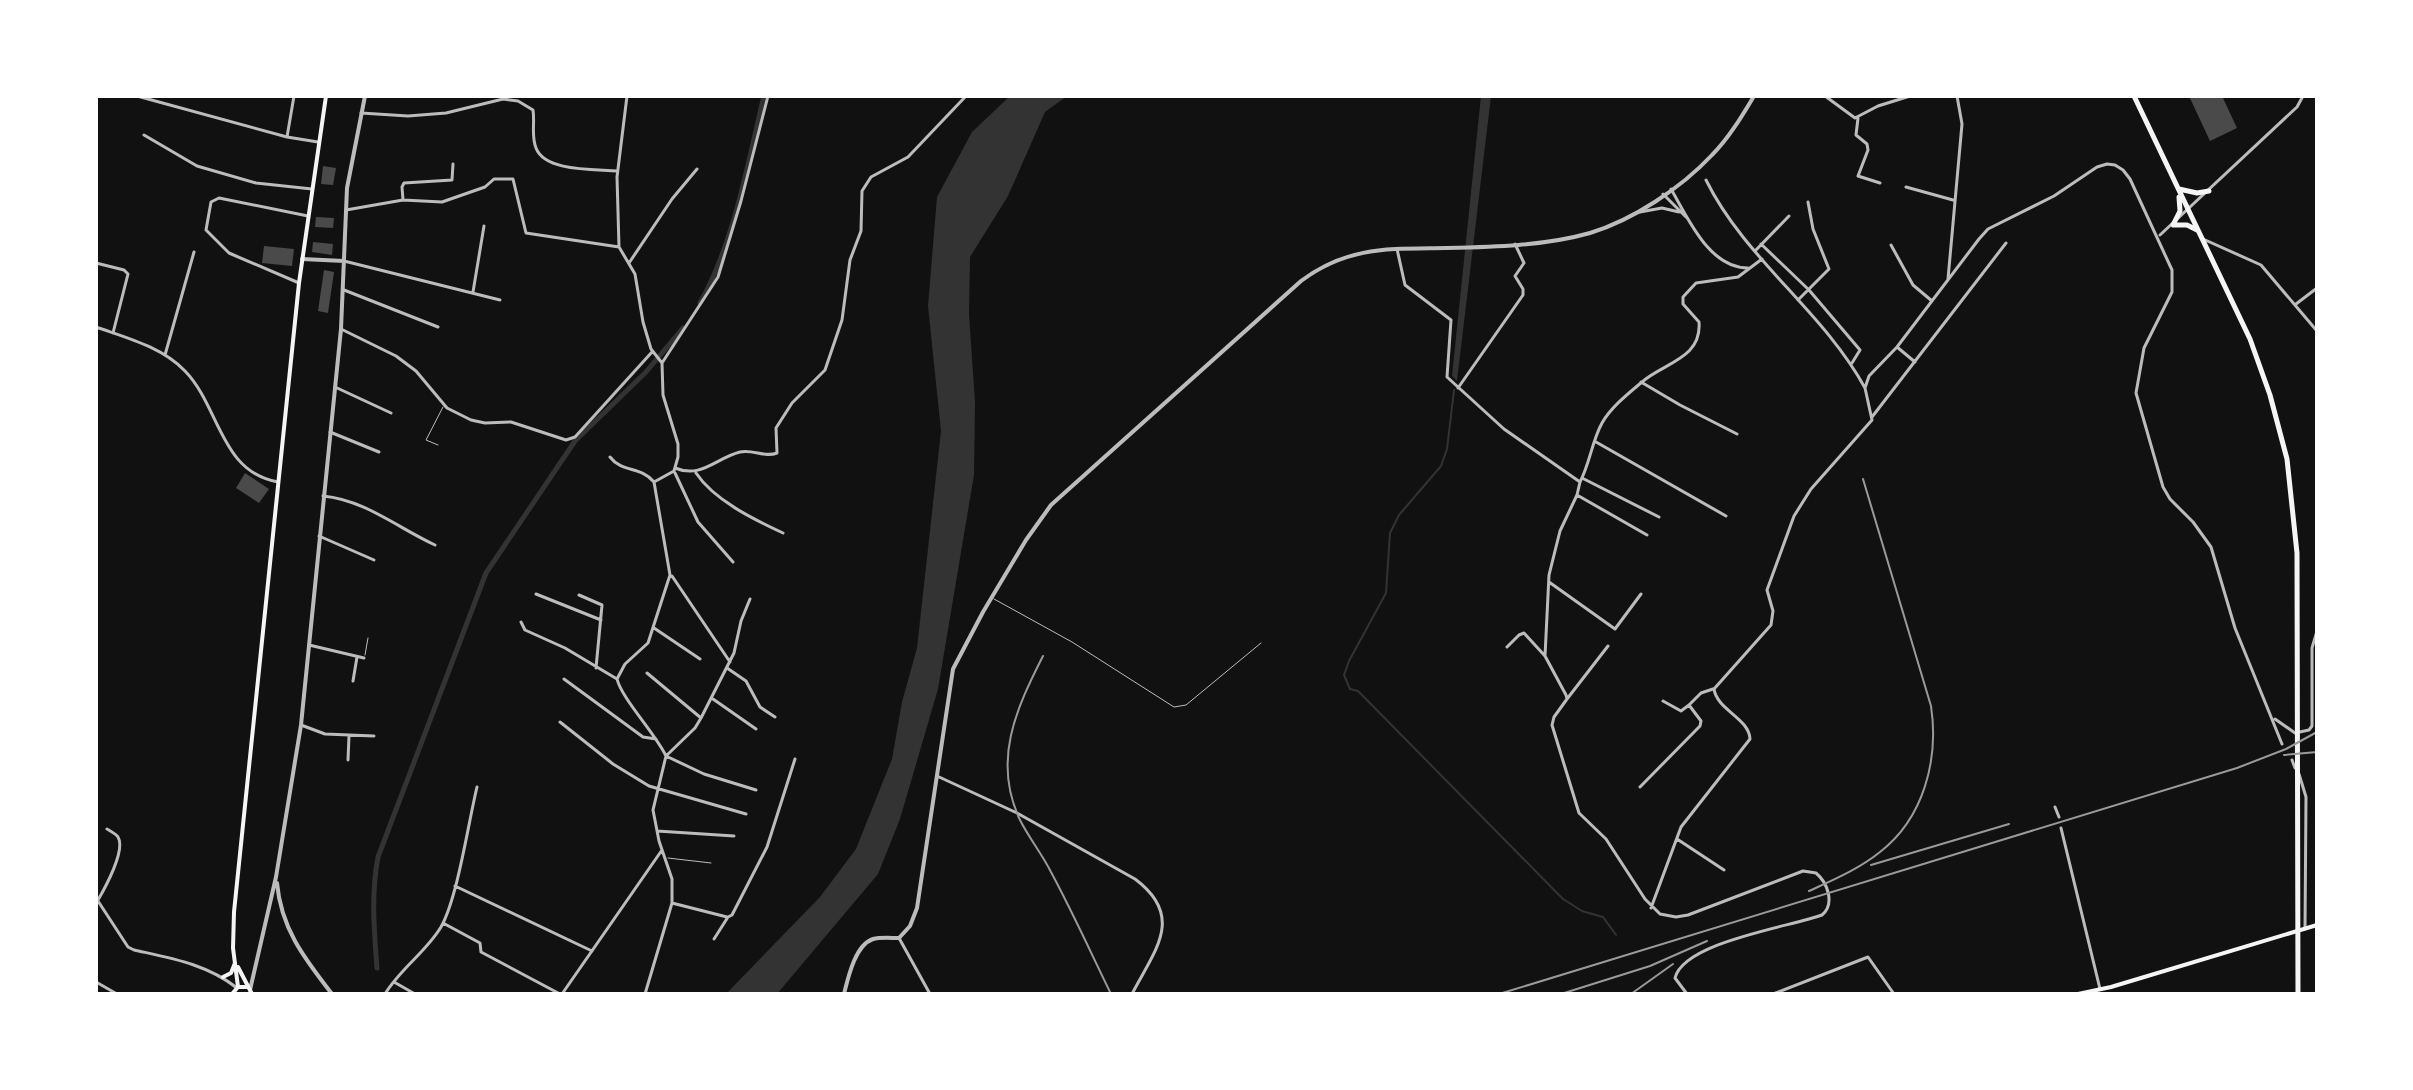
<svg xmlns="http://www.w3.org/2000/svg" width="2413" height="1090" font-family="Inter,sans-serif">
  <rect width="100%" height="100%" fill="#111"/>
  <!-- water -->
  <path fill="#333" d="M1010,96H1067L1045,112L1008,196L970,257L969,314L975,402L974,475L938,689L900,819L878,874L777,994H726L820,897L856,849L892,759L902,702L917,648L941,431L928,306L937,197L972,132Z
    M1481,96H1491L1457,381L1452,376Z"/>
  <g fill="none" stroke-linecap="round" stroke-linejoin="round">
    <!-- stream -->
    <path stroke="#333" stroke-width="2" d="M1454,390L1447,449L1441,466L1399,515L1390,533L1386,593L1349,661L1344,675L1350,689L1358,691L1563,899L1582,911L1603,917L1616,935"/>
    <!-- canal -->
    <path stroke="#333" stroke-width="5" d="M700,303C735,241 747,165 764,96
      M377,968C374,930 371,894 378,857L486,573L575,441L646,372L683,328"/>
  </g>
  <!-- building -->
  <path fill="#4a4a4a" d="M2189,96H2222L2237,128L2210,141Z
    M323,166L336,168L333,185L321,184Z
    M316,217L334,218L333,228L315,227Z
    M313,242L333,244L332,255L312,252Z
    M264,246L294,249L292,266L262,263Z
    M324,270L334,272L328,313L318,311Z
    M245,473L269,489L259,503L236,488Z"/>
  <g fill="none" stroke-linecap="round" stroke-linejoin="round">
    <!-- service -->
    <path stroke="#bcbcbc" stroke-width="1" d="M438,445L426,440L443,407
      M994,599L1072,642L1174,707L1186,705L1261,643
      M365,655L368,638
      M668,858L711,863"/>
    <!-- minor -->
    <path stroke="#bcbcbc" stroke-width="3" d="M137,96L287,137L318,142
      M627,96L617,177L619,247L635,274L643,322L651,349L662,363L663,395L678,444V457L674,471L654,482L670,575L648,643L625,664L617,679C622,699 655,733 666,756L653,810L659,841L672,879V903L645,994
      M1825,96L1855,118L1878,106L1910,96
      M361,113L408,116L446,113L503,99L518,101L533,110C535,123 531,136 536,148C545,172 595,169 617,171
      M1858,118L1856,135L1867,144L1868,150L1858,176L1880,183
      M144,135L197,166L256,183L312,189
      M287,137L294,96
      M1706,180C1745,259 1823,311 1865,388
      M1906,187L1953,200
      M1671,189C1688,218 1709,268 1748,268
      M1663,194L1686,217
      M403,200L402,187L404,183L452,180L453,164
      M346,210L403,200L442,202L485,187L494,179H513L526,233L619,247
      M1640,212L1662,208L1679,212
      M2160,235L2297,107L2303,96
      M2203,239L2261,265L2317,331
      M1761,244L1809,290L1860,350L1852,363
      M1891,245L1913,285L1932,301
      M1397,249L1405,285L1451,320L1447,377L1504,429L1580,482L1577,495L1560,531L1549,575L1545,656L1566,695L1567,699L1554,717L1552,725L1579,813L1606,839L1645,899L1660,914L1676,917L1688,915L1803,871L1816,873C1828,883 1835,904 1822,915C1789,927 1684,942 1675,978L1687,994
      M1755,251L1789,216
      M344,261L500,300
      M96,263L124,270L128,274L113,333
      M629,263L672,199L697,169
      M1948,279L1962,124L1957,96
      M299,283L229,253L206,230L211,202L219,198L308,216
      M344,290L438,327
      M473,292L484,226
      M1798,300L1829,269L1813,229L1808,202
      M2296,304L2317,288
      M96,327C127,338 162,347 185,371C220,407 220,472 278,482
      M341,329L396,356L416,371L447,408L471,420L485,423L511,422L566,440L575,437L652,352
      M1897,347L1915,362
      M165,355L194,252
      M662,363L718,277L741,201L768,96
      M1641,382L1680,405L1737,434
      M335,387L391,413
      M1458,388L1523,295V289L1515,276L1524,263L1515,244
      M1872,417L2006,243
      M330,432L379,452
      M1596,442L1726,516
      M610,457C622,473 641,466 654,482
      M675,468C701,479 716,458 740,452C753,449 765,458 777,453L776,428L792,403L825,370L842,320L850,260L861,231L862,191L871,177L908,157L966,96
      M675,473L698,522L733,562
      M696,473C714,500 753,519 783,533
      M1584,479L1659,517
      M1580,482C1590,463 1592,441 1602,423C1611,407 1629,393 1642,382C1663,363 1702,359 1699,322L1683,304V297L1696,283L1738,277L1762,259
      M1577,495L1647,535
      M323,496C365,500 398,528 435,545
      M319,536L374,560
      M672,576L730,662
      M1549,582L1615,629L1641,594
      M536,594L601,620
      M579,595L602,605L596,668
      M750,599L741,621L734,653L701,718L695,728L666,756L704,774L756,790
      M521,622L525,630L565,648L617,679
      M654,628L700,659
      M309,645L364,658
      M1507,647L1519,635L1524,633L1545,656
      M727,668L746,681L760,707L775,717
      M647,673L701,718
      M564,679L643,737L656,739
      M353,681L357,657
      M713,699L756,729
      M1567,699L1608,646
      M1663,701L1681,711L1689,705
      M2275,719L2295,733L2309,730L2312,726V648L2317,631
      M560,722L613,764L649,786L746,814
      M301,725L325,734L374,736
      M348,760L349,736
      M2292,760L2295,768
      M2299,774L2306,797L2305,929
      M937,776L1017,813L1135,879C1186,917 1154,951 1132,994
      M1640,787L1700,726L1701,721L1689,705L1701,693L1713,689
      M2055,807L2059,817
      M2061,828L2100,989
      M657,831L734,836
      M1677,839L1724,870
      M455,886L592,951
      M96,898L128,947L134,950C170,958 207,964 237,988
      M98,900C105,888 126,850 118,837C117,835 109,830 107,829
      M672,903L727,917
      M1651,908L1681,827L1750,739C1749,718 1717,710 1714,689L1771,625L1773,611L1767,590L1794,516L1811,489L1872,420L1865,388L1869,376L1897,347L1979,239L1988,229L2054,196L2097,167L2107,164L2115,165L2123,170L2130,179L2172,270V292L2144,348L2136,393L2163,487L2170,499L2193,522L2211,547L2235,628L2282,744
      M443,923L480,943L481,952L560,994
      M899,938L930,994
      M714,939L728,917L732,915L767,847L795,759
      M96,982L117,994
      M394,982L415,994
      M385,994C400,969 426,952 441,927C458,896 468,824 477,787
      M562,994L662,850
      M1773,994L1868,957L1894,994"/>
    <!-- tertiary -->
    <path stroke="#bcbcbc" stroke-width="4" d="M302,259L344,261
      M277,883C281,929 305,959 332,994
      M250,990L276,877L301,725L341,329L347,188L365,96
      M844,994C848,978 855,945 873,939C880,937 891,938 899,938L910,926L917,908L953,669L983,612L1026,540L1051,505L1301,281C1348,246 1389,249 1445,248C1492,247 1544,246 1590,233C1633,220 1681,188 1712,155C1729,138 1742,116 1754,96"/>
    <!-- secondary -->
    <path stroke="#f5f5f5" stroke-width="4" d="M238,967L252,994
      M223,977L231,973L235,963
      M238,987L233,948L234,912L299,283L326,96
      M232,994L238,987H247
      M2078,994L2111,987L2317,925"/>
    <!-- primary -->
    <path stroke="#f5f5f5" stroke-width="5" d="M2134,96L2250,339L2270,395L2287,459L2297,553L2298,994
      M2179,189L2197,193L2209,191
      M2179,197L2180,211L2173,225H2187L2197,230"/>
    <!-- rail -->
    <path stroke="#9a9a9a" stroke-width="2" d="M1043,656C1016,709 992,761 1020,820C1029,838 1042,854 1051,872C1073,913 1091,953 1111,994
      M2284,755L2317,752
      M1871,865L2009,824
      M1809,891C1833,880 1859,869 1880,852C1924,818 1939,759 1931,706L1863,479
      M1499,994L2237,768L2286,749L2317,732
      M1561,994L1650,966L1707,941
      M1631,994L1673,964"/>
  </g>
  <!-- border -->
  <rect width="2413" height="1090" fill="none" stroke="#ffffff" stroke-width="196"/>
</svg>
